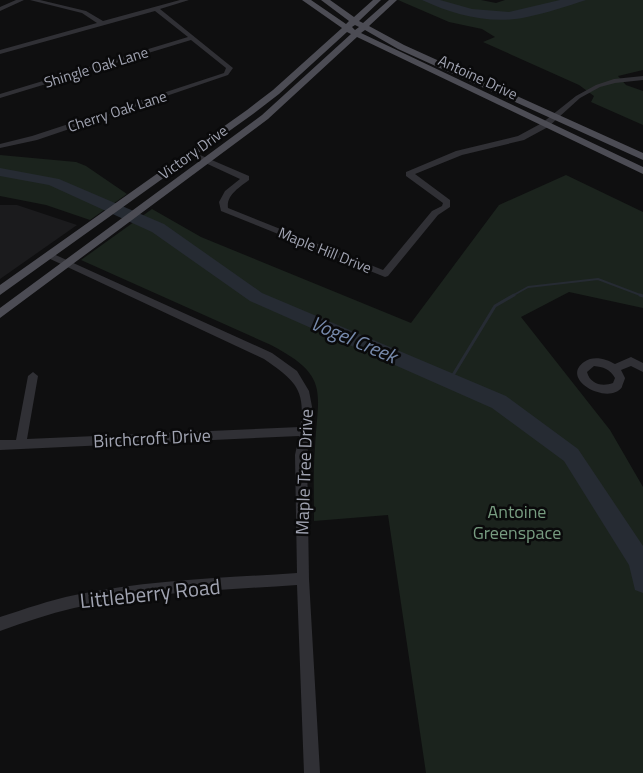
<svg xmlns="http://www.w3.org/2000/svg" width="643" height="773" font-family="'Titillium Web',sans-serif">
  <rect width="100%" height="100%" fill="#0f0f10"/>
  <!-- built -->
  <path fill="#1b1b1d" d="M0,205H17L77,225L0,279Z"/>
  <!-- green -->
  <path fill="#1b231d" d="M398,0H481L496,3L505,0H643V70L618,76L626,85L643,91V125L591,102L594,96L579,85L483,42L495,37L482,29L449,22Z
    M0,155L76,162L86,166L127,194L90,220L46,205L0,196Z
    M566,175L643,212V308L569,292L521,317L610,430L643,487V773H426L388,515L314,521C314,497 313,472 315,447C318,391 330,376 271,345L81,260L152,209L201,237L411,323L499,205Z"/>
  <!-- water -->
  <path fill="#262b33" d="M422,0H440L472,9L509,12L560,0H586C567,6 547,13 527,17C492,25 454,15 422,0Z"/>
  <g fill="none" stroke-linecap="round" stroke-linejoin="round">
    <!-- stream-far1 -->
    <path stroke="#262b33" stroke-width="2" d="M512,296L528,287L598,279L643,296"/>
    <!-- stream -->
    <path stroke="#262b33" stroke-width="3" d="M640,295L643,296
      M450,380L495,306L514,295"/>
    <!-- river -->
    <path fill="#262b33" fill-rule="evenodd" d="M0,168L59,179L164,224L262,293L506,396L578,449L643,546V593L635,590L629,565L564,461L492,408L250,301L152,232L49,185L0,176Z"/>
    <!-- minor -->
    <path fill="#303035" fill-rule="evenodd" d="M16,0H24L0,11V7Z
      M30,0H40L86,11L103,21L180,0H189L160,9L233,68L228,75L37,140L0,148V144L32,136L224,73L226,68L191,40L0,98V94L188,37L155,11L0,54V50L97,23L82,13Z
      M643,76V80L615,83L600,87L580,98L548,127L524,140L462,155L415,174L450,200V207L438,215L388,276L385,277L221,211L219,202L225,191L240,179L186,154L193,152L249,176V180C240,187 226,195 228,208L383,270L432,211L442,206L443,203L406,176V172L456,151L518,136L542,123L576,96L596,85L614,79Z
      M49,252L272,353L297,371L309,391L313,412L307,455L309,579L320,773H304L297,585C223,590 147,592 74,608C49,614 24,622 0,631V617C25,609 50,600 75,595C148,580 223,578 297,573L295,455L299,436L0,450V440H16L28,376L33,372L38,376L27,439L300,427C307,389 293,379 264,359L46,257V253Z
      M631,357L643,363V372L631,366L621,370L625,378C625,379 622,386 622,387C609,406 559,380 584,362C594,355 606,359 615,364ZM594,366C603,367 610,369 615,378L613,383C602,387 590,384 587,372Z"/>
    <!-- major -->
    <path fill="#4c4c54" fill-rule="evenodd" d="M302,0H311L346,24L349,21L321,0H330L354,17L373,0H381L359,21L363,23L389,0H397L369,26L404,45L643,153V160L398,49L365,30L361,33L643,167V174L357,37L268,119L0,318V308L262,115L351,34L347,32L279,94L253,114L0,295V285L247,110L273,90L342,28ZM355,25L359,27L355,30L352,27Z"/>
  </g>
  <g text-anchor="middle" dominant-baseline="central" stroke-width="5" stroke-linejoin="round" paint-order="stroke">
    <!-- far-street labels -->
    <g font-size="15" fill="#a0a3b1" stroke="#0a0a0b">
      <text transform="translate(96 67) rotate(-17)">Shingle Oak Lane</text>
      <text transform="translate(478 77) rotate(25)">Antoine Drive</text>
      <text transform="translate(117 111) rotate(-18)">Cherry Oak Lane</text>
      <text transform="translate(193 152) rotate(-36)">Victory Drive</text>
      <text transform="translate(325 250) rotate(22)">Maple Hill Drive</text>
    </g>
    <!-- street labels -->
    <g font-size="18" fill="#a0a3b1" stroke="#0a0a0b">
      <text transform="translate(152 438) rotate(-3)">Birchcroft Drive</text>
      <text transform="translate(304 472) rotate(-88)">Maple Tree Drive</text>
    </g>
    <!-- park labels -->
    <g font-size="18" fill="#779c80" stroke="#0a0a0b">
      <text x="517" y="511">Antoine<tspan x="517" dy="21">Greenspace</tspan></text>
    </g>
    <!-- water labels -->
    <g font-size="20" font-style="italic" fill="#778aac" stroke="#0a0a0b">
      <text transform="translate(354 339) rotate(23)">Vogel Creek</text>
    </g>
    <!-- near-street labels -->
    <g font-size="21" fill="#a0a3b1" stroke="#0a0a0b">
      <text transform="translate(150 593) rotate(-6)">Littleberry Road</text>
    </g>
  </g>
</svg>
